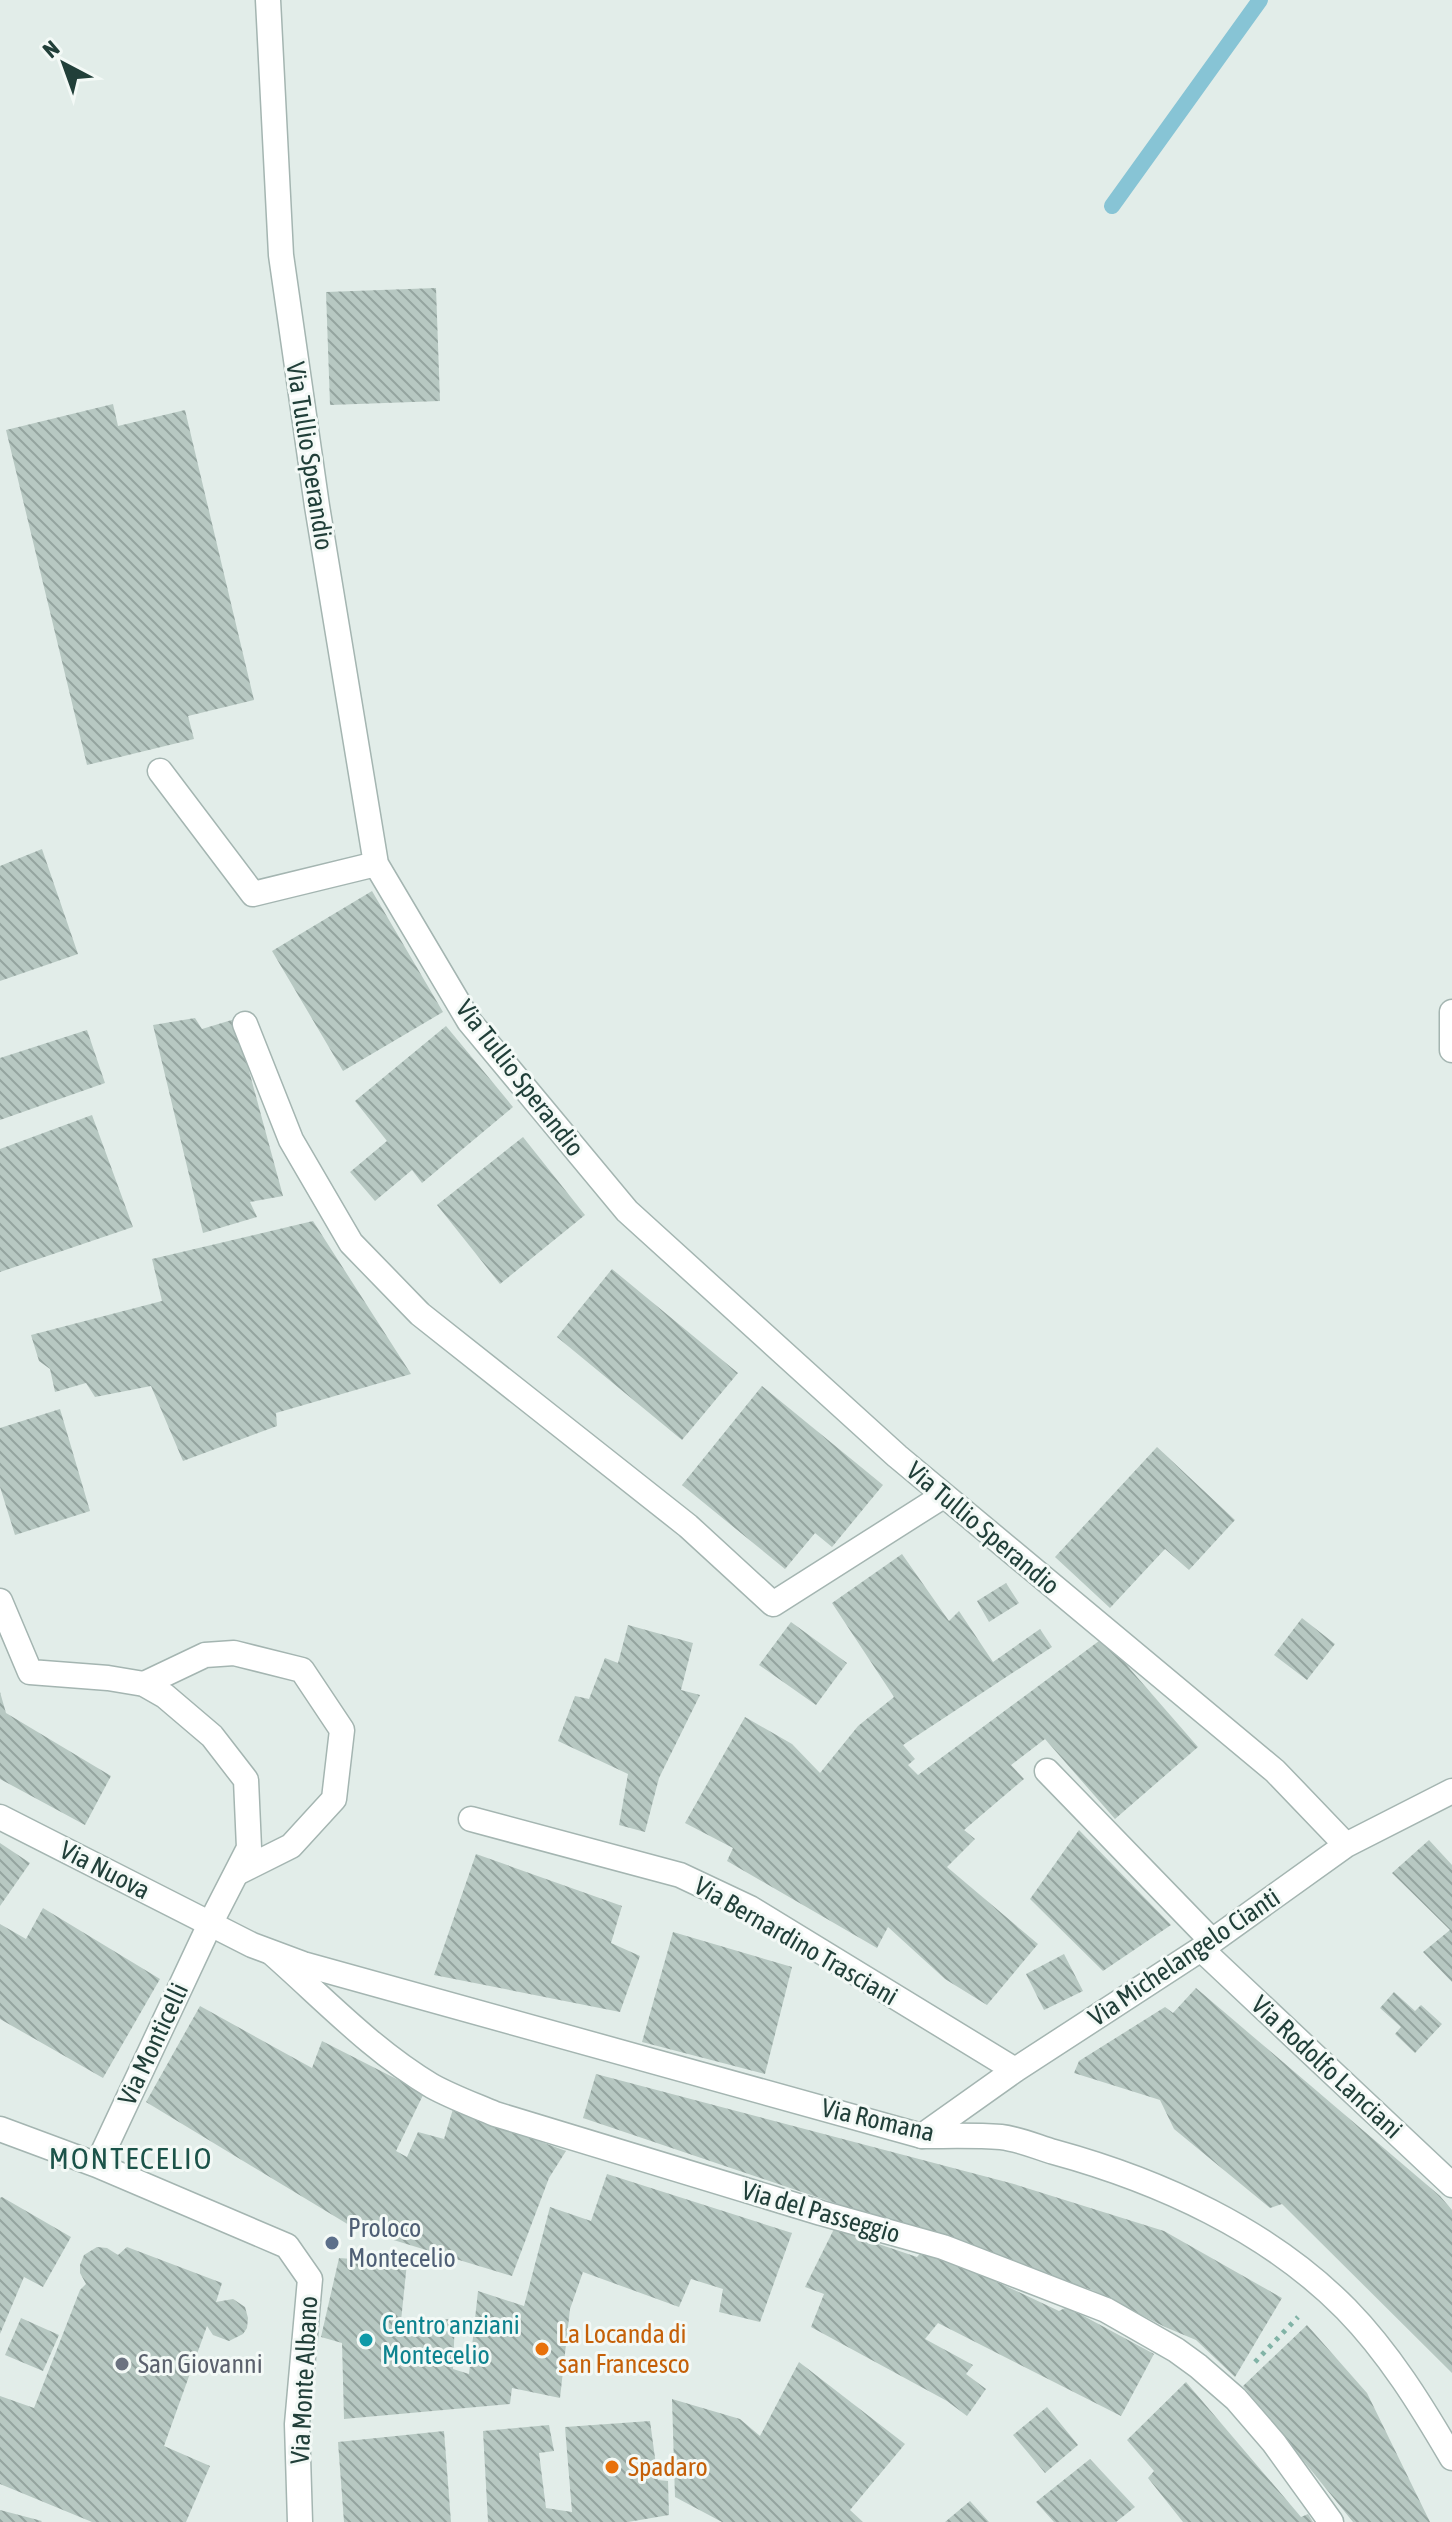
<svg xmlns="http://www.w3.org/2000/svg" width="1452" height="2522" font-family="'Asap Condensed',sans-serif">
  <defs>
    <pattern id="building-back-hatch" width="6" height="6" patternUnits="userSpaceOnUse" patternTransform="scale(2)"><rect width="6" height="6" fill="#b7c8c2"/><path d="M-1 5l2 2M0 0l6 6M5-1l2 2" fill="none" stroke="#94a49f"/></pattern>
  </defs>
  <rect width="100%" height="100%" fill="#e2ede9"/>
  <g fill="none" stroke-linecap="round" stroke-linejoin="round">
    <!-- stream -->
    <path stroke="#87c4d5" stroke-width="16" d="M1112,206L1260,0"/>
  </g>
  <!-- building -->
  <path fill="url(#building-back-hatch)" d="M436,288L440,401L330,405L326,292Z
    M113,404L118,426L185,410L254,700L188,716L194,739L87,765L6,430Z
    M42,849L78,954L0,981V866Z
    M372,891L443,1012L343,1071L272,951Z
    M195,1018L202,1029L235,1019L283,1196L250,1202L257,1217L203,1233L153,1025Z
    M446,1026L513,1107L422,1183L412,1170L375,1201L350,1172L387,1141L355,1101Z
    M87,1030L105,1083L0,1120V1058Z
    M92,1115L133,1227L0,1272V1149Z
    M523,1137L585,1215L500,1284L437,1205Z
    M313,1221L411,1374L276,1413L277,1426L183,1461L151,1386L95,1397L86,1383L55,1392L50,1369L39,1361L31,1335L162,1301L152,1259Z
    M612,1269L738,1373L682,1440L557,1337Z
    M762,1386L883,1485L832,1547L815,1533L785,1569L682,1485Z
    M60,1409L90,1511L15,1535L0,1487V1428Z
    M1157,1447L1235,1520L1189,1570L1165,1549L1110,1608L1055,1557Z
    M902,1554L949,1621L959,1611L993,1662L1040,1629L1052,1647L903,1745L915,1759L908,1765L918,1775L1103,1638L1198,1747L1115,1819L1045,1739L1011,1765L1024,1779L964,1830L975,1839L947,1867L1038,1944L987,2005L945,1979L888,1927L877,1948L727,1861L733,1848L685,1823L745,1717L792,1744L820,1773L858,1726L894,1697L832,1603Z
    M1006,1583L1019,1603L989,1622L977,1601Z
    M1302,1618L1335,1644L1307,1680L1274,1655Z
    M791,1622L847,1663L816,1705L759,1665Z
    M628,1625L693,1643L681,1690L700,1695L659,1778L645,1832L619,1825L628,1774L558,1741L575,1696L589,1699L605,1658L618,1663Z
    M0,1692L6,1713L111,1776L85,1825L0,1779Z
    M1079,1830L1171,1925L1103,1971L1030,1899Z
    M1429,1840L1452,1865V1982L1423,1952L1450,1930L1392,1873Z
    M0,1843L30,1863L0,1906Z
    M476,1854L622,1906L611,1943L640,1956L620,2012L434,1975Z
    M43,1908L160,1979L103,2078L0,2019V1924L26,1939Z
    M673,1932L792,1967L765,2074L642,2042Z
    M1064,1954L1083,1991L1044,2010L1026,1974Z
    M1196,1988L1440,2196L1452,2210V2373L1282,2204L1270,2208L1174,2129L1160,2100L1074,2073L1079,2061L1165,2007L1173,2013Z
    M1394,1992L1415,2011L1421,2005L1442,2024L1415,2053L1395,2034L1401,2027L1380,2008Z
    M200,2006L312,2068L322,2041L424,2093L396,2151L407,2157L418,2132L444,2139L453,2109L566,2151L549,2178L512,2276L354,2228L146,2102Z
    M596,2074L1014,2184L1164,2231L1282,2298L1235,2377L1196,2340L1165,2327L1092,2290L583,2118Z
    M607,2174L792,2233L760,2322L719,2312L723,2289L691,2279L679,2307L583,2272L570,2309L560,2398L512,2388L510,2404L344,2419L342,2343L321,2337L339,2258L407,2263L401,2321L455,2319L453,2369L469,2374L478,2291L524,2306L550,2207L591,2221Z
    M2,2197L71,2237L43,2287L24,2277L0,2334V2198Z
    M834,2229L917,2257L925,2248L1059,2311L1067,2307L1154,2354L1121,2416L938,2323L925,2339L973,2365L966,2374L986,2389L967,2416L947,2401L811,2327L824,2294L805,2287Z
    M97,2247L107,2248L118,2255L127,2247L222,2283L216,2302L233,2299L245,2307L248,2318L247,2328L243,2334L229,2341L213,2335L207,2326L164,2446L210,2466L186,2522H92L0,2484V2396L34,2408L80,2290L86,2284L80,2273V2265L84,2255Z
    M21,2318L59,2335L43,2371L5,2355Z
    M1307,2325L1367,2393L1430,2522H1353L1243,2386Z
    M799,2362L905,2444L850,2510L863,2522H722L675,2497L672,2399L740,2419L760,2436Z
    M1186,2382L1301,2517L1308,2514L1313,2522H1183L1148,2478L1154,2471L1127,2440Z
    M1047,2407L1078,2445L1045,2473L1013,2435Z
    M650,2421L658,2480L668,2481L669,2515L628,2522H488L483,2431L549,2425L554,2451L539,2453L546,2508L572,2512L565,2427Z
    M444,2431L451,2522H344L338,2442Z
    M1090,2459L1135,2507L1116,2522H1054L1036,2502Z
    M970,2501L989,2522H945Z
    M0,2510L42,2521L41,2522H0Z"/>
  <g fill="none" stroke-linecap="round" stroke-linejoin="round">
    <!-- service casing -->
    <g stroke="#a4b5b1" stroke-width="27">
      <path id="service" d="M144,1684L205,1655L234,1653L302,1670L342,1730L334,1799L291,1846L237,1873"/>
    </g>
    <!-- minor casing -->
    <g stroke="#a4b5b1" stroke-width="27">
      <path id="minor" d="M268,0L281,255L317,506L376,864L469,1021L627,1211L897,1456L1275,1771L1346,1845
        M160,771L253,894L376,864
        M1452,1012V1050
        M245,1024L291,1140L351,1243L420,1314L688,1526L773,1604L943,1496
        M0,1601L30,1672L108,1678L144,1684L165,1696L212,1736L246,1780L249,1848L210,1924L97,2165
        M1047,1771L1212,1941
        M471,1819L680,1875L750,1908L1015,2070
        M1201,1949L1452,2185
        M273,1954C324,1999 373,2051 432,2086C452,2097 474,2105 495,2114L821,2213L943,2247L1106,2310L1176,2350L1198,2366L1236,2399L1274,2443L1331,2522
        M0,2129L97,2165L287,2246L310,2279L297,2424L300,2522
        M922,2136L1015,2070L1201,1949L1346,1845L1452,1791"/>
    </g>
    <!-- tertiary casing -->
    <g stroke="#a4b5b1" stroke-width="27">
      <path id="tertiary" d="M0,1817L252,1945L303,1964L922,2136C948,2136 975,2135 1001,2137C1019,2139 1037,2147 1054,2152C1160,2181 1268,2230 1346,2309C1389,2353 1421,2405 1452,2458"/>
    </g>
    <!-- path -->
    <path stroke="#81b3a6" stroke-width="5" stroke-dasharray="4 6" stroke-linecap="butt" d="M1255,2362L1298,2317"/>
    <!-- service -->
    <use href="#service" stroke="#fff" stroke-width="24"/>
    <!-- minor -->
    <use href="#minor" stroke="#fff" stroke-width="24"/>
    <!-- tertiary -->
    <use href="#tertiary" stroke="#fff" stroke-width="24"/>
  </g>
  <!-- markers -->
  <circle fill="#5c6f8a" stroke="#f3f9f6" stroke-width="3" cx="332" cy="2243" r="8"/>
  <circle fill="#0f9aa8" stroke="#f3f9f6" stroke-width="3" cx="366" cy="2340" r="8"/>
  <g fill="#e8710a" stroke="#f3f9f6" stroke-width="3">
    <circle cx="542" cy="2349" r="8"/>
    <circle cx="612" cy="2467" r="8"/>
  </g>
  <circle fill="#6b7280" stroke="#f3f9f6" stroke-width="3" cx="122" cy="2364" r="8"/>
  <g text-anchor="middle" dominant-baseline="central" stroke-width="6" stroke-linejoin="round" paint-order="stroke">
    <!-- street labels -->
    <g font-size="26" fill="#213f39" stroke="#f3f9f6">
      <text transform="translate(310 456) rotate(81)">Via Tullio Sperandio</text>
      <text transform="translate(520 1078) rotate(52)">Via Tullio Sperandio</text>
      <text transform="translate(983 1528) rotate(40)">Via Tullio Sperandio</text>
      <text transform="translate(105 1870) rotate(27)">Via Nuova</text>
      <text transform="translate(796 1941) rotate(30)">Via Bernardino Trasciani</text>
      <text transform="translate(1184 1957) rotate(-34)">Via Michelangelo Cianti</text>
      <text transform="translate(153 2044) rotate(-65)">Via Monticelli</text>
      <text transform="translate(1327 2067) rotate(43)">Via Rodolfo Lanciani</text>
      <text transform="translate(878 2120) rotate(13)">Via Romana</text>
      <text transform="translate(821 2212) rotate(16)">Via del Passeggio</text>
      <text transform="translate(304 2380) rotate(-87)">Via Monte Albano</text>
    </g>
    <!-- service labels -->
    <g font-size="26" fill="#4e5e75" stroke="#f3f9f6" text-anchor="start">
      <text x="348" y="2228">Proloco<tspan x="348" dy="30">Montecelio</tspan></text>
    </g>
    <!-- culture labels -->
    <g font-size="26" fill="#0d838f" stroke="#f3f9f6" text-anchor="start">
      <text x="382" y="2325">Centro anziani<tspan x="382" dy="30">Montecelio</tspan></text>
    </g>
    <!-- food labels -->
    <g font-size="26" fill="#c56008" stroke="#f3f9f6" text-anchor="start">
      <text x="558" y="2334">La Locanda di<tspan x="558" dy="30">san Francesco</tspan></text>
      <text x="628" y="2467">Spadaro</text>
    </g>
    <!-- worship labels -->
    <g font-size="26" fill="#5b616d" stroke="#f3f9f6" text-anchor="start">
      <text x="138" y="2364">San Giovanni</text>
    </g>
    <!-- quarter labels -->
    <g font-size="30" letter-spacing="2" fill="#1b5349" stroke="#f3f9f6">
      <text x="131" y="2158">MONTECELIO</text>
    </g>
  </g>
  <!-- north arrow -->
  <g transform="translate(64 64) rotate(319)" stroke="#f3f9f6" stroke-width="6" paint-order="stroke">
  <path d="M0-6L14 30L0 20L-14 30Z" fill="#213f39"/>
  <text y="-12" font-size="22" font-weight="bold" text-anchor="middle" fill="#213f39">N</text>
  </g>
</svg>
